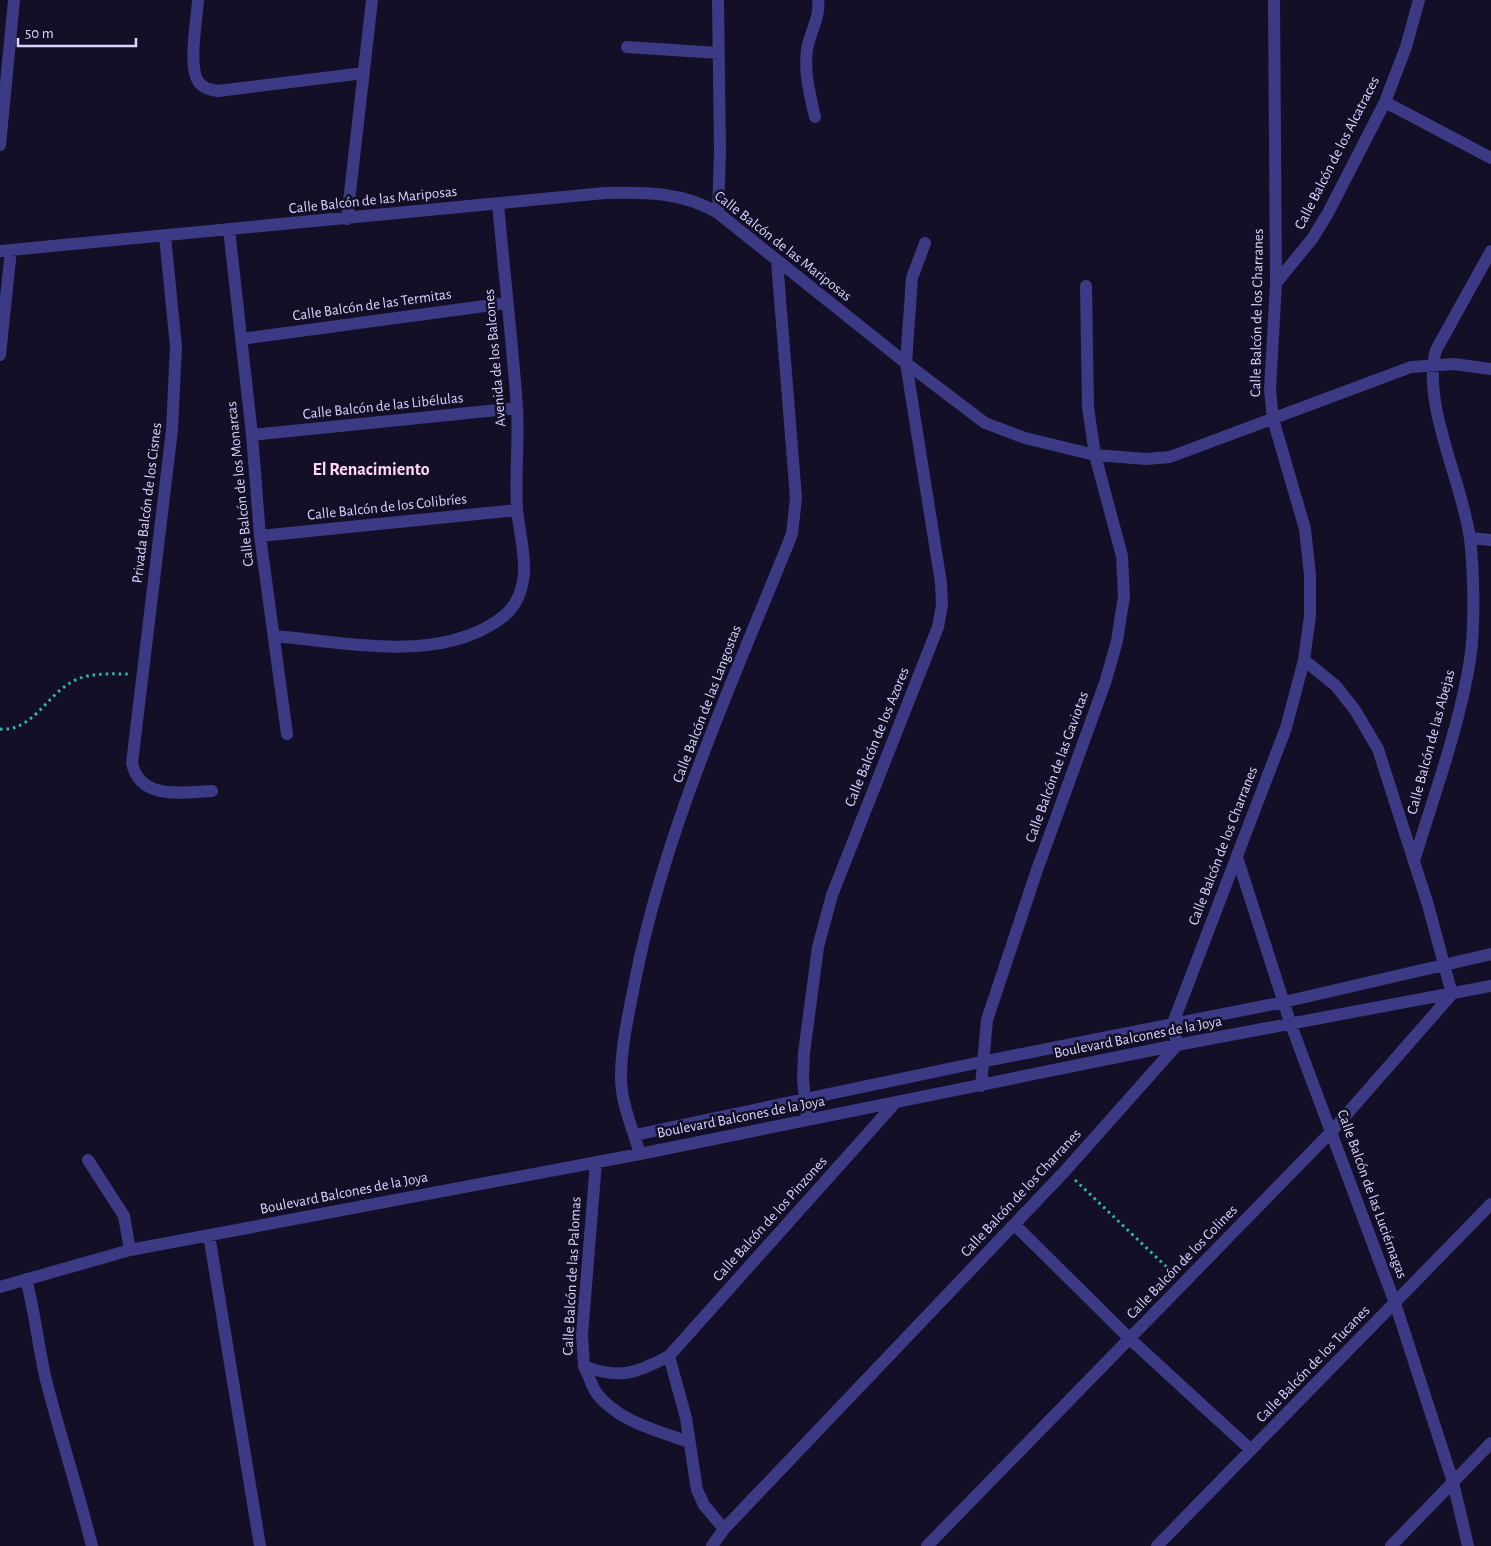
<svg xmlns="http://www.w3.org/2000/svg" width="1491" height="1546" font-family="'Alegreya Sans',sans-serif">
  <rect width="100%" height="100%" fill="#130f26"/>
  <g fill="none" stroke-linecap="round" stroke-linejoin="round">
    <!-- path -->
    <path stroke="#2fb8b0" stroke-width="3" stroke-dasharray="2.5 4" stroke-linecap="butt" d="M0,729C31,732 46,697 70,683C87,672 111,674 131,674
      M1075,1180L1174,1274"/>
    <!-- minor -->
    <path stroke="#3d3a85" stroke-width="12" d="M198,0C197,19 188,66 198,81C202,88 211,90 218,91L364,73
      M627,47L719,53
      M1385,102L1491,158
      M815,117C810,95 804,73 807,50C809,34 821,16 818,0
      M0,145L14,0
      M718,213L720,151L718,0
      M347,219L372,0
      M229,229L252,435L260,536L287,734
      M165,236L176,347L172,430L132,763C140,801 183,792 212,791
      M0,251L605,193C644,192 684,192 718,213L906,363L985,423L1025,438L1095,455L1146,459L1170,457L1411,367L1454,364L1491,369
      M1276,283L1312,239L1328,213L1385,102L1406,47L1419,0
      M241,339L507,303
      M0,355L11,250
      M252,435L517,408
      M260,536L517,510
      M1470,538L1491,540
      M274,636C347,642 442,665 504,616C517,606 523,588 524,572C525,551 519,530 517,509C515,475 519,441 517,407C512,339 504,271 498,204
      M1237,857L1291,1025L1395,1303L1453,1482L1468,1546
      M1414,861C1434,795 1459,728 1470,660C1475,627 1474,572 1470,539C1463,483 1421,404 1436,350L1491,251
      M981,1086L987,1020L1037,870L1105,683L1117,641L1124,596L1122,556L1095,455L1088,407L1086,286
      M807,1120L803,1079L804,1053L818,947L832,895L938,627L942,605L941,583L906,363L912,278L925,243
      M635,1135L981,1062L1284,1002L1491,954
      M640,1154C633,1129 621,1104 621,1077C621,1044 630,1008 636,976C667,823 734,679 792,534L796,498L777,261
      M88,1160L124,1216L130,1250
      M596,1162L582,1335L584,1366C619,1380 637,1373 669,1356L896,1102
      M1015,1225L1130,1339L1251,1450
      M209,1235L260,1546
      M26,1279C35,1312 38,1346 46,1380C60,1435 78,1490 92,1546
      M0,1287L130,1250L640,1154L1177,1045L1491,986
      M669,1356L686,1418L697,1490L704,1505L724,1529L712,1546
      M584,1366C588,1374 591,1383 595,1391C615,1420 657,1431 689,1442
      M724,1529L1065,1171L1177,1045L1173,1023L1286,728L1304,660L1310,616V575L1305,529L1273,419L1270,390L1276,283L1274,0
      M927,1546L1332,1131L1452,994L1428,905L1378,749L1355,710L1336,686L1304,660
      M1157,1546L1491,1204
      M1391,1546L1491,1443"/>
  </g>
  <g text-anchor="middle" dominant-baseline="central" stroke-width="5" stroke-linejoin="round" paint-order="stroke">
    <!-- street labels -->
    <g font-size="15" fill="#d9d4ff" stroke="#130f26">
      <text transform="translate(1337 153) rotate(-63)">Calle Balcón de los Alcatraces</text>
      <text transform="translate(373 200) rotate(-6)">Calle Balcón de las Mariposas</text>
      <text transform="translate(783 246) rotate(38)">Calle Balcón de las Mariposas</text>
      <text transform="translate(372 305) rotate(-8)">Calle Balcón de las Termitas</text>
      <text transform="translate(1257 313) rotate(-89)">Calle Balcón de los Charranes</text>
      <text transform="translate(495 358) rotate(-95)">Avenida de los Balcones</text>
      <text transform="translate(383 406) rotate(-6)">Calle Balcón de las Libélulas</text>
      <text transform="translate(240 484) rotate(-96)">Calle Balcón de los Monarcas</text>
      <text transform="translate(147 503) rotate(-83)">Privada Balcón de los Cisnes</text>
      <text transform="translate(387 507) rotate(-6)">Calle Balcón de los Colibríes</text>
      <text transform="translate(707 704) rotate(-69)">Calle Balcón de las Langostas</text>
      <text transform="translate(877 737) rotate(-68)">Calle Balcón de los Azores</text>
      <text transform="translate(1431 742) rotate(-75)">Calle Balcón de las Abejas</text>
      <text transform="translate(1057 767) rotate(-70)">Calle Balcón de las Gaviotas</text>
      <text transform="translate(1223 846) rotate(-69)">Calle Balcón de los Charranes</text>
      <text transform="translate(1138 1037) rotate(-11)">Boulevard Balcones de la Joya</text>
      <text transform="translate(741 1117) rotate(-11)">Boulevard Balcones de la Joya</text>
      <text transform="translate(344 1193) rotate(-11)">Boulevard Balcones de la Joya</text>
      <text transform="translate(1021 1193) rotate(-47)">Calle Balcón de los Charranes</text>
      <text transform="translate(1372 1194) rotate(70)">Calle Balcón de las Luciérnagas</text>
      <text transform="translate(770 1219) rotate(-48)">Calle Balcón de los Pinzones</text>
      <text transform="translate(1182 1262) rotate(-46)">Calle Balcón de los Colines</text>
      <text transform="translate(572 1276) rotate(-87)">Calle Balcón de las Palomas</text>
      <text transform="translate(1313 1364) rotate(-46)">Calle Balcón de los Tucanes</text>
    </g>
    <!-- quarter labels -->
    <g font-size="18" font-weight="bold" fill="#ffd6f0" stroke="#130f26">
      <text x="371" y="470">El Renacimiento</text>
    </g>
  </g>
  <!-- scale -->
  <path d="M18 38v8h118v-8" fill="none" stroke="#d9d4ff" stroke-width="2.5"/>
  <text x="25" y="38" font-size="15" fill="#d9d4ff" stroke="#130f26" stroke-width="4" paint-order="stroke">50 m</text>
</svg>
